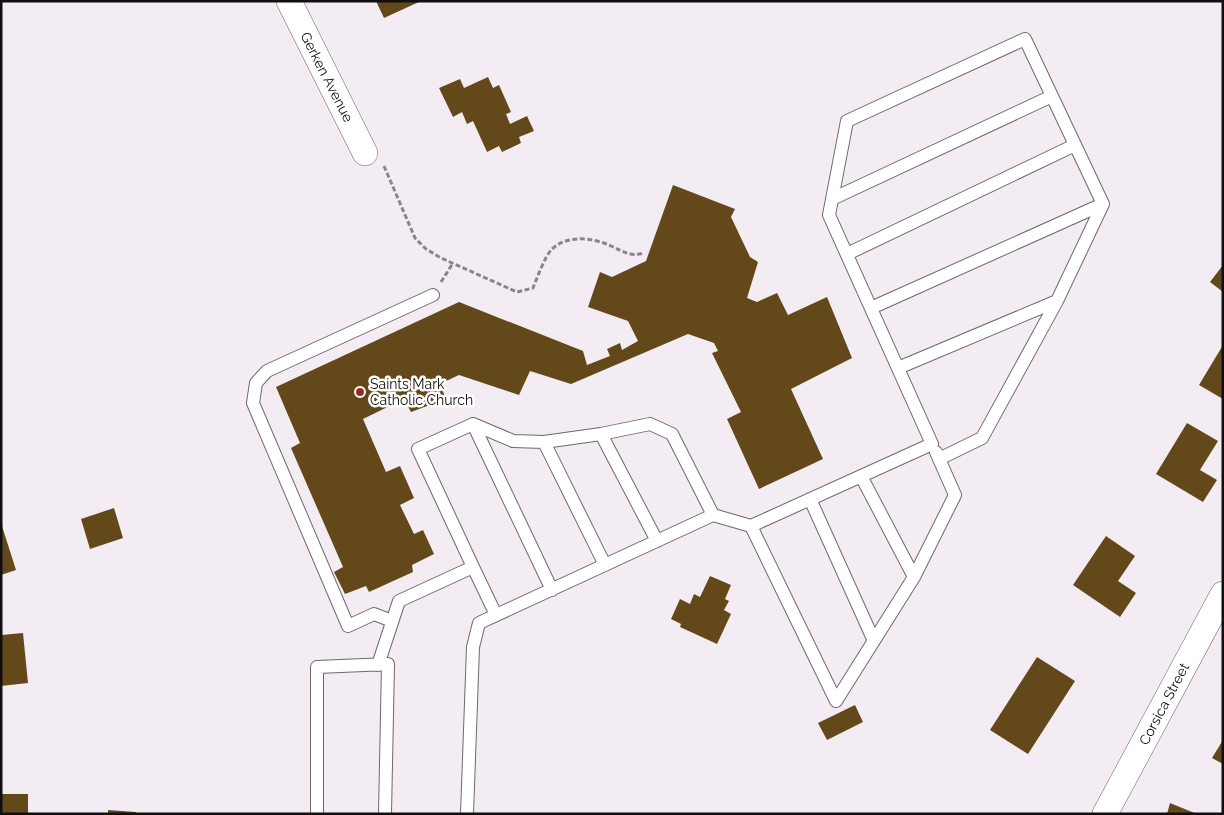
<svg xmlns="http://www.w3.org/2000/svg" width="1224" height="815" font-family="Raleway,sans-serif">
  <rect width="100%" height="100%" fill="#f4ecf3"/>
  <!-- building -->
  <path fill="#63491a" d="M376,1H421L384,18Z
    M488,77L493,88L499,85L511,112L506,114L510,124L527,116L534,131L519,137L521,143L502,152L499,146L487,152L473,121L467,124L462,112L453,117L439,88L460,79L464,88Z
    M673,185L735,209L731,217L750,257L758,262L747,298L757,302L777,293L788,315L827,297L852,358L791,389L823,459L759,489L727,419L741,412L712,353L718,351L714,343L688,334L571,384L530,371L519,395L459,375L440,384L446,399L411,412L404,399L363,419L386,472L400,466L414,498L400,505L414,534L423,530L434,554L412,565L413,572L369,592L366,586L345,594L334,572L343,567L291,448L300,443L276,387L459,302L583,351L587,365L610,356L607,349L620,343L622,350L638,341L628,321L588,307L600,272L612,277L646,261Z
    M1223,265V292L1210,282Z
    M1223,345V399L1199,385Z
    M1187,423L1218,441L1200,470L1217,480L1203,502L1156,474Z
    M114,508L123,538L90,549L81,519Z
    M1,523L16,570L1,575Z
    M1106,536L1135,556L1118,581L1136,593L1120,617L1073,585Z
    M710,576L731,585L725,599L729,601L724,610L731,614L717,644L680,627L681,624L671,619L680,599L690,604L694,594L700,597Z
    M23,633L28,683L1,686V635Z
    M1037,657L1075,681L1028,754L990,730Z
    M855,705L863,722L827,740L818,723Z
    M1223,740V764L1212,758Z
    M1,794H28V814H1Z
    M1170,803L1197,814H1167Z
    M108,810L136,812V814H108Z"/>
  <g fill="none" stroke-linecap="round" stroke-linejoin="round">
    <!-- service casing -->
    <g stroke="#6e686e" stroke-width="14">
      <path id="service" d="M832,199L1052,96
        M847,254L1075,145
        M871,308L1103,204
        M898,368L1057,301
        M473,424L552,590
        M601,434L657,541
        M544,442L605,565
        M861,476L914,577
        M810,499L874,641
        M751,526L932,444L829,215L847,121L1025,39L1103,204L1057,301L982,438L939,459
        M473,567L496,615
        M392,621L374,614L348,626L253,403L256,383L267,371L433,295
        M378,665L399,601L473,567L418,449L473,424L513,441L544,442L601,434L650,424L672,434L713,515
        M836,701L914,577L955,495L936,452
        M317,814V667L388,664L385,814
        M467,814L473,647L479,623L713,515L751,526L836,701"/>
    </g>
    <!-- minor casing -->
    <g stroke="#6e686e" stroke-width="26">
      <path id="minor" d="M289,1L365,153
        M1105,814L1223,594"/>
    </g>
    <!-- path -->
    <path stroke="#8b858a" stroke-width="3" stroke-dasharray="5 2.5" stroke-linecap="butt" d="M384,166L415,238L426,249L441,258L517,292L533,288C537,278 545,256 552,249C568,234 594,238 611,246C624,252 631,257 644,253
      M441,282L453,263"/>
    <!-- service -->
    <use href="#service" stroke="#fff" stroke-width="12"/>
    <!-- minor -->
    <use href="#minor" stroke="#fff" stroke-width="25"/>
  </g>
  <!-- markers -->
  <circle fill="#962d18" stroke="#fff" stroke-width="2" cx="360" cy="392" r="5"/>
  <g text-anchor="middle" dominant-baseline="central" stroke-width="5" stroke-linejoin="round" paint-order="stroke">
    <!-- street labels -->
    <g font-size="14" fill="#110e10" stroke="#fff">
      <text transform="translate(327 77) rotate(63)">Gerken Avenue</text>
      <text transform="translate(1164 704) rotate(-62)">Corsica Street</text>
    </g>
    <!-- poi labels -->
    <g font-size="14" fill="#110e10" stroke="#fff" text-anchor="start">
      <text x="370" y="384">Saints Mark<tspan x="370" dy="16">Catholic Church</tspan></text>
    </g>
  </g>
  <!-- border -->
  <rect width="1224" height="815" fill="none" stroke="#110e10" stroke-width="5"/>
</svg>
